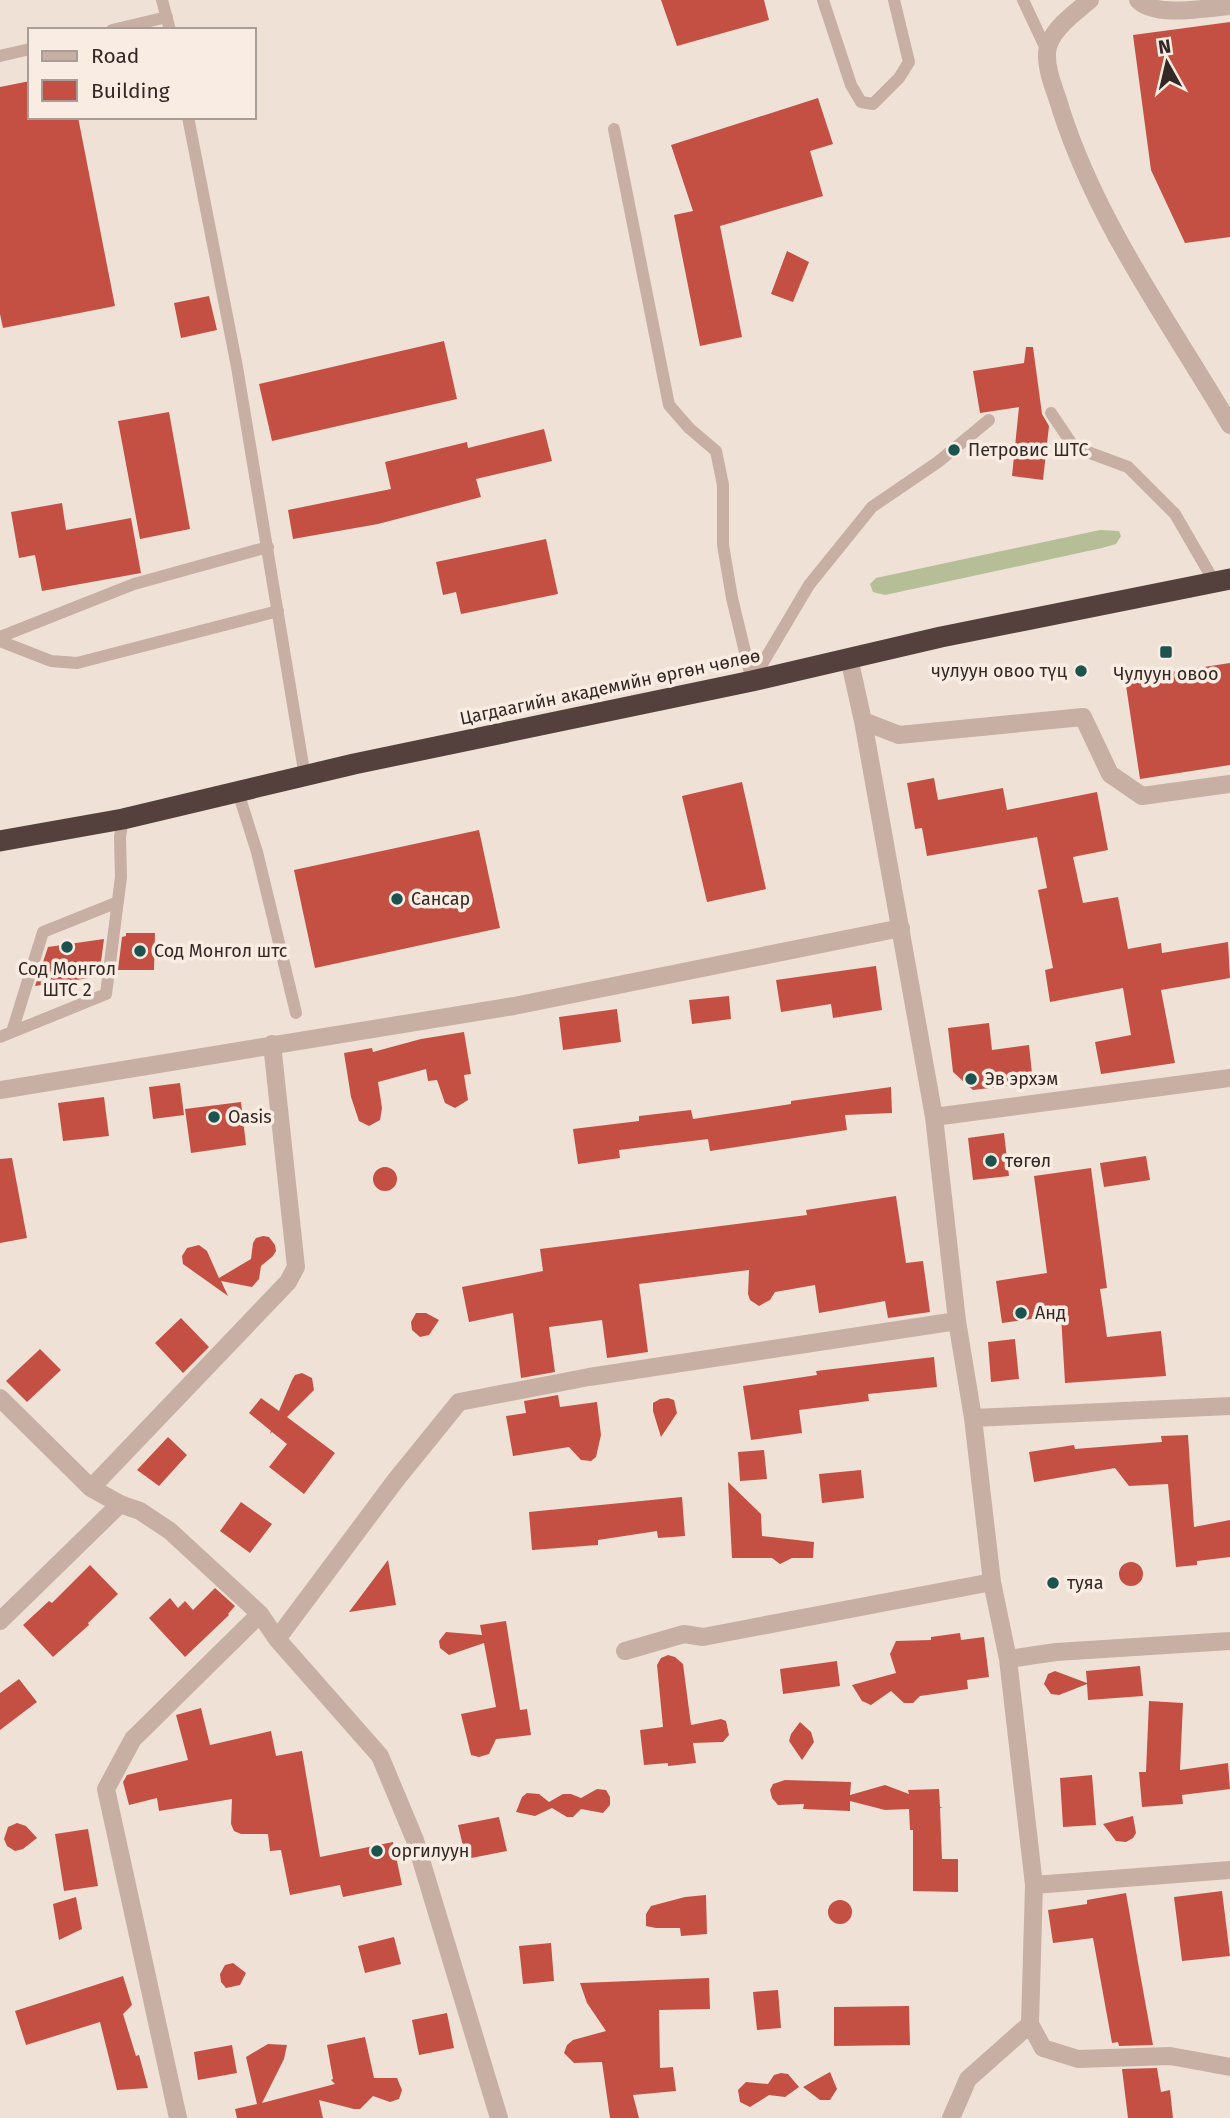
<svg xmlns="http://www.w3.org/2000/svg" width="1230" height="2118" font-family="'Fira Sans',sans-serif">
  <rect width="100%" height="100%" fill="#f0e1d7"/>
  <!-- green -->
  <path fill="#b6be98" d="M1100,530L1119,531L1121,536L1116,544L1102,548L885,595L873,592L870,584L876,578Z"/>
  <!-- building -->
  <path fill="#c35043" d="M661,0H764L769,20L677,46Z
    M1230,22V237L1185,243L1151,170L1133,35Z
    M30,81V117H78L115,306L3,328L0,314V87Z
    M818,98L833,144L810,151L823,196L720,226L742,337L700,346L674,215L693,211L671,145Z
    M787,251L809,262L793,302L771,294Z
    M209,296L217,330L181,338L174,303Z
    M444,341L457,399L272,441L259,384Z
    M1026,347H1033L1042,414L1049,426L1043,480L1012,476L1019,407L980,413L973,371L1024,363Z
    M169,412L190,529L140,539L118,421Z
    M544,429L552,461L476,479L481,497L378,524L293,539L288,510L391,489L385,462L467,442L468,448Z
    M62,503L66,530L131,518L141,573L42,591L35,555L19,558L11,512Z
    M546,539L558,594L461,614L456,592L443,595L436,562Z
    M1230,663V765L1140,779L1125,679Z
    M934,778L938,800L1003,788L1007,810L1097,792L1108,850L1073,857L1083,903L1118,897L1128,949L1161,943L1162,953L1228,942L1230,978L1161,990L1175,1063L1101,1074L1095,1042L1131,1035L1123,988L1050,1002L1045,970L1053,968L1038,890L1047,888L1037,837L927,856L922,828L915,829L907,783Z
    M742,782L766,889L707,902L682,796Z
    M479,830L500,928L315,968L294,870Z
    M126,933H155L154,970H118L122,937L126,936Z
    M104,939L100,969H92L89,978L35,986L48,947Z
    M876,966L882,1010L833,1018L831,1004L781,1012L776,980Z
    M729,996L731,1019L692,1024L689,1000Z
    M617,1009L621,1042L563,1050L559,1017Z
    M989,1023L992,1050L1029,1045L1033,1083L973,1090L953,1072L948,1028Z
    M464,1032L471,1074L464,1075L468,1100L455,1108L445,1103L437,1080L428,1081L426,1069L378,1082L382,1108L380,1120L369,1126L359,1121L351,1097L344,1053L372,1048L373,1052L421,1039Z
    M180,1083L184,1115L153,1119L149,1087Z
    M891,1087L892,1113L845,1115L847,1130L710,1151L708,1139L619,1150L620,1158L578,1164L573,1129L639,1121V1116L691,1110L693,1119L791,1104V1101Z
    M104,1097L109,1136L63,1141L58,1103Z
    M241,1102L246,1145L191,1153L185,1109Z
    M1004,1133L1009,1176L973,1180L968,1138Z
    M1146,1156L1150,1180L1104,1187L1100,1163Z
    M12,1158L27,1238L0,1243V1159Z
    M373 1179a12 12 0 1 1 24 0a12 12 0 1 1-24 0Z
    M1091,1168L1107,1288L1100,1289L1107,1337L1161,1331L1166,1376L1065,1383L1061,1315L1002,1323L996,1281L1047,1273L1034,1176Z
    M896,1196L906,1263L923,1261L930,1312L888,1318L885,1301L819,1313L815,1285L775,1292L770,1300L759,1306L750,1300L748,1294L749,1270L639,1284L648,1352L607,1358L602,1320L549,1327L555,1372L521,1378L513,1313L469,1322L462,1287L543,1271L540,1249L807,1215L806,1210Z
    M263,1236L269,1237L275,1245L276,1251L273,1256L261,1266L259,1279L252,1287L221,1281L228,1296L183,1264L182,1256L187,1248L199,1245L207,1251L219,1278L251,1259L253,1243L256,1238Z
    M416,1313H426L439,1320L429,1335L420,1337L412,1330L411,1322Z
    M181,1318L209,1347L183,1373L155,1343Z
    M1015,1339L1019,1379L991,1382L988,1342Z
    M40,1349L61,1370L27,1402L6,1381Z
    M934,1357L937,1387L868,1394L869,1401L799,1410L802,1433L751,1440L743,1386L817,1375L816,1371Z
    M302,1373L312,1378L314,1390L287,1417L335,1453L304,1494L269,1467L287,1444L272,1432L270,1434L271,1431L249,1413L261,1398L279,1411L292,1380L295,1375Z
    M558,1395L560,1407L597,1402L601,1435L596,1457L591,1461L581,1460L569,1447L513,1456L506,1416L526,1413L524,1401Z
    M668,1398L674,1400L677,1413L661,1437L653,1411V1403L660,1399Z
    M1188,1435L1194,1527L1230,1520V1557L1197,1561V1565L1176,1567L1168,1484L1129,1486L1115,1468L1034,1482L1029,1452L1074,1445L1075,1449L1162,1442L1161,1436Z
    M168,1437L187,1455L159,1486L137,1470Z
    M764,1450L767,1479L740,1481L738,1452Z
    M861,1470L864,1498L822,1503L819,1474Z
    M728,1482L761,1514L762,1536L814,1542L813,1558H792L780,1564L772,1558H732Z
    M682,1497L685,1536L658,1538L657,1531L598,1540V1545L532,1550L529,1512Z
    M241,1502L272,1524L250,1553L220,1531Z
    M388,1560L396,1605L349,1612Z
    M1119 1574a12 12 0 1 1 24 0a12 12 0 1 1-24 0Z
    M90,1565L118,1594L88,1623L89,1625L53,1657L23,1625L49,1601L52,1603Z
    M215,1588L235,1606L228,1614L229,1615L185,1657L149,1618L170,1598L178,1608L185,1601L193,1610Z
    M506,1621L520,1710L527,1709L531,1735L496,1739L489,1754L479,1757L471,1755L461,1714L496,1707L484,1643L449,1655L440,1648L439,1641L446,1632L482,1635L480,1625Z
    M960,1633L961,1640L984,1637L989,1677L967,1680L968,1689L920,1696L913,1703H904L891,1691L871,1705L862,1701L852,1685L896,1673L890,1654L896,1641L931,1640V1637Z
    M668,1655L675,1657L683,1664L691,1725L721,1719L726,1721L729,1735L723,1742L693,1743L696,1763L668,1766V1763L644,1765L640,1730L663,1727L657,1665L661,1658Z
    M837,1661L840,1686L783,1694L780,1669Z
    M1140,1666L1143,1696L1088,1700L1087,1684L1059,1695L1051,1694L1044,1684L1048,1674L1055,1671L1087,1683L1086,1671Z
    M19,1679L37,1702L0,1730V1693Z
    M1149,1701L1183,1703L1180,1770L1228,1763L1230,1789L1182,1795L1183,1804L1142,1807L1139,1772H1146Z
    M201,1708L210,1745L271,1731L276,1756L302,1751L320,1857L393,1842L402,1885L343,1897L340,1885L290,1895L281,1850L270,1851L268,1834H241L234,1831L231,1824L232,1799L159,1811L157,1798L129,1805L123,1782L127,1775L188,1760L176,1715Z
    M800,1722L811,1732L814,1742L802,1760L789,1741L791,1734Z
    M1092,1775L1096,1825L1063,1827L1060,1778Z
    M785,1780L851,1782L850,1795L885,1785L909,1794L908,1790L939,1789L940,1807L943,1808H940L942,1859H958V1892L913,1891V1830H910L909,1809L885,1810L850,1801V1811L803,1809L804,1804L778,1805L772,1798L770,1790L773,1784Z
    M597,1789L606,1790L610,1797V1805L603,1813L581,1809L573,1817H567L552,1808L535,1816L516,1812L522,1797L527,1793L539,1794L549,1802L563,1794H571L581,1798Z
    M1133,1816L1136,1833L1133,1838L1126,1842L1116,1841L1103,1824Z
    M499,1817L507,1851L466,1859L458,1825Z
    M17,1823L26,1826L37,1838L23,1849L15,1851L7,1846L4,1839L8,1827Z
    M88,1829L98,1886L64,1891L55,1834Z
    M1222,1891L1230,1956L1182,1961L1174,1897Z
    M1126,1893L1139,1968L1153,2045L1119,2046L1118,2042L1112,2043L1093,1938L1053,1943L1048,1910L1087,1904V1900Z
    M706,1895L707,1934L681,1936L680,1928H656L646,1926V1914L651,1906L685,1897Z
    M76,1897L82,1929L59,1940L53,1904Z
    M828 1912a12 12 0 1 1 24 0a12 12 0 1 1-24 0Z
    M394,1937L401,1964L365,1973L358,1946Z
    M551,1943L554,1981L523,1984L519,1946Z
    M233,1963L246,1973L240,1985L226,1988L221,1982L220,1974L225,1965Z
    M123,1976L132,2005L123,2014L136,2056L139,2055L148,2088L117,2090L100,2022L26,2045L15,2011Z
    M709,1978L710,2009L659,2010L660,2068L673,2067L676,2091L633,2095L639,2118H610L602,2062L574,2063L564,2053L567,2045L573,2040L606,2031L587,2003L580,1983Z
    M778,1990L781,2028L757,2030L753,1992Z
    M909,2006L910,2045L834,2046V2007Z
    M447,2013L454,2048L419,2055L412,2020Z
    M365,2037L374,2078H397L402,2090L399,2099L390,2102L373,2096L360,2109H354L319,2100L323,2118H237L235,2109L257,2104L246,2057L268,2044L287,2045L284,2059L262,2103L335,2084L331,2080L333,2079L327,2045Z
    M232,2045L237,2073L198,2080L194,2052Z
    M1157,2068L1161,2092L1170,2090L1173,2118H1128L1122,2069Z
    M830,2072L837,2089L830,2100H820L803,2087Z
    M781,2073L788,2074L799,2087L785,2097L769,2095L750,2107L740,2102L738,2090L746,2082L768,2084L774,2075Z"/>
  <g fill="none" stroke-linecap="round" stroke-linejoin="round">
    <!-- lane -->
    <path stroke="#c7afa4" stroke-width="12" d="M162,0L170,30
      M823,0L851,85L861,102L873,104L899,78L909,62L894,0
      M1023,0L1047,51
      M112,30L167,17
      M0,56L30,49
      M188,117L237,367L305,777
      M614,129L669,405L689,428L716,451L723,485V545L732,598L752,681
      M1051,413L1074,447L1128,467L1175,514L1215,583
      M0,637L134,584L268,547
      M0,641L51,661L77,663L278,611
      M752,681L809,585L872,507L938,462L989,420
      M238,792L257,852L296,1013
      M12,1032L43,932L118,902
      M0,1037L106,994L121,877L120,837L123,819"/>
    <!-- street -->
    <path stroke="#c7afa4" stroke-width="18" d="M1090,0C1075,13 1048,31 1047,53C1046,72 1056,92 1061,110C1098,225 1169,321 1230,425
      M1138,0C1155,18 1206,8 1230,6
      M849,658L863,721L934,1117L957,1321L973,1418L992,1582L1008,1659L1034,1885L1030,2024L1043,2048L1078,2059L1170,2056L1230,2067
      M863,721L899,735L1083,717L1110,774L1142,796L1230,784
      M0,1090L514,1006L901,928
      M934,1117L1230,1078
      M0,1398L91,1488L120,1504L140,1511L170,1531L260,1614L277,1639L380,1756L415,1840L499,2118
      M973,1418L1230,1406
      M91,1488L288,1282L296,1267L272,1044
      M0,1621L120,1504
      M277,1639L395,1481L459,1402L589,1377L957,1321
      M625,1651L684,1634L703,1637L992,1582
      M1008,1659L1056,1652L1230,1641
      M1034,1885L1230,1870
      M178,2118L106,1789L133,1739L260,1614
      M951,2118L968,2079L1030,2024"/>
    <!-- highway -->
    <path stroke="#54413d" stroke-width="21" d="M0,841L123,819L354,764L752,681L941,637L1230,579"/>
  </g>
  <!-- markers -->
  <g fill="#1d534f" stroke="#f8ece3" stroke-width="2.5">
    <circle cx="954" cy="450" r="7"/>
    <rect x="1159" y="645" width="14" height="14" rx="3.5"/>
    <circle cx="1081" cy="671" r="7"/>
    <circle cx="397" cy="899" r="7"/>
    <circle cx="67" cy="947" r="7"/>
    <circle cx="140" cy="951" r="7"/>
    <circle cx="971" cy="1079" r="7"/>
    <circle cx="214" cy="1117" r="7"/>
    <circle cx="991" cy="1161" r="7"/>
    <circle cx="1021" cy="1313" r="7"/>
    <circle cx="1053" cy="1583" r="7"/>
    <circle cx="377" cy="1851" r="7"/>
  </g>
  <g text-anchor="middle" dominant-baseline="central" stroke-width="7" stroke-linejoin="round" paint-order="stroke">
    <!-- poi labels -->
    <g font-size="18" fill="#332825" stroke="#f8ece3" text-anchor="start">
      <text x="968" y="450">Петровис ШТС</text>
      <text x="1067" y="671" text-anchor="end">чулуун овоо түц</text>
      <text x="1166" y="674" text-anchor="middle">Чулуун овоо</text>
      <text x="411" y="899">Сансар</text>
      <text x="154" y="951">Сод Монгол штс</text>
      <text x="67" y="969" text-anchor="middle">Сод Монгол<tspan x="67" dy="21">ШТС 2</tspan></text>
      <text x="985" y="1079">Эв эрхэм</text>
      <text x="228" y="1117">Oasis</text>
      <text x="1005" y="1161">төгөл</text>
      <text x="1035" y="1313">Анд</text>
      <text x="1067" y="1583">туяа</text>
      <text x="391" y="1851">оргилуун</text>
    </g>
    <!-- street labels -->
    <g font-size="18" fill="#332825" stroke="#f8ece3">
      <text transform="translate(610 687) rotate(-12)">Цагдаагийн академийн өргөн чөлөө</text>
    </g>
  </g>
  <!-- legend -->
  <rect x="28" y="28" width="228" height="91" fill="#f8ece3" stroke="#a99e97" stroke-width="2"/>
  <rect x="42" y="51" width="35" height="10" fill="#c7afa4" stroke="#a99e97" stroke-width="2"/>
  <text x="91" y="63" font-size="21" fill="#332825">Road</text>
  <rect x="42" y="80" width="35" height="21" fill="#c35043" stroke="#a99e97" stroke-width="2"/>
  <text x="91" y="98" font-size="21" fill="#332825">Building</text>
  <!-- north arrow -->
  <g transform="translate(1167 63) rotate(352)" stroke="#f8ece3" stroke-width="5" paint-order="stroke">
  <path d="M0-5L12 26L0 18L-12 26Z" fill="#332825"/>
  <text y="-10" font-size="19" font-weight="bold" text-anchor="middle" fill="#332825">N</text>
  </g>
</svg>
